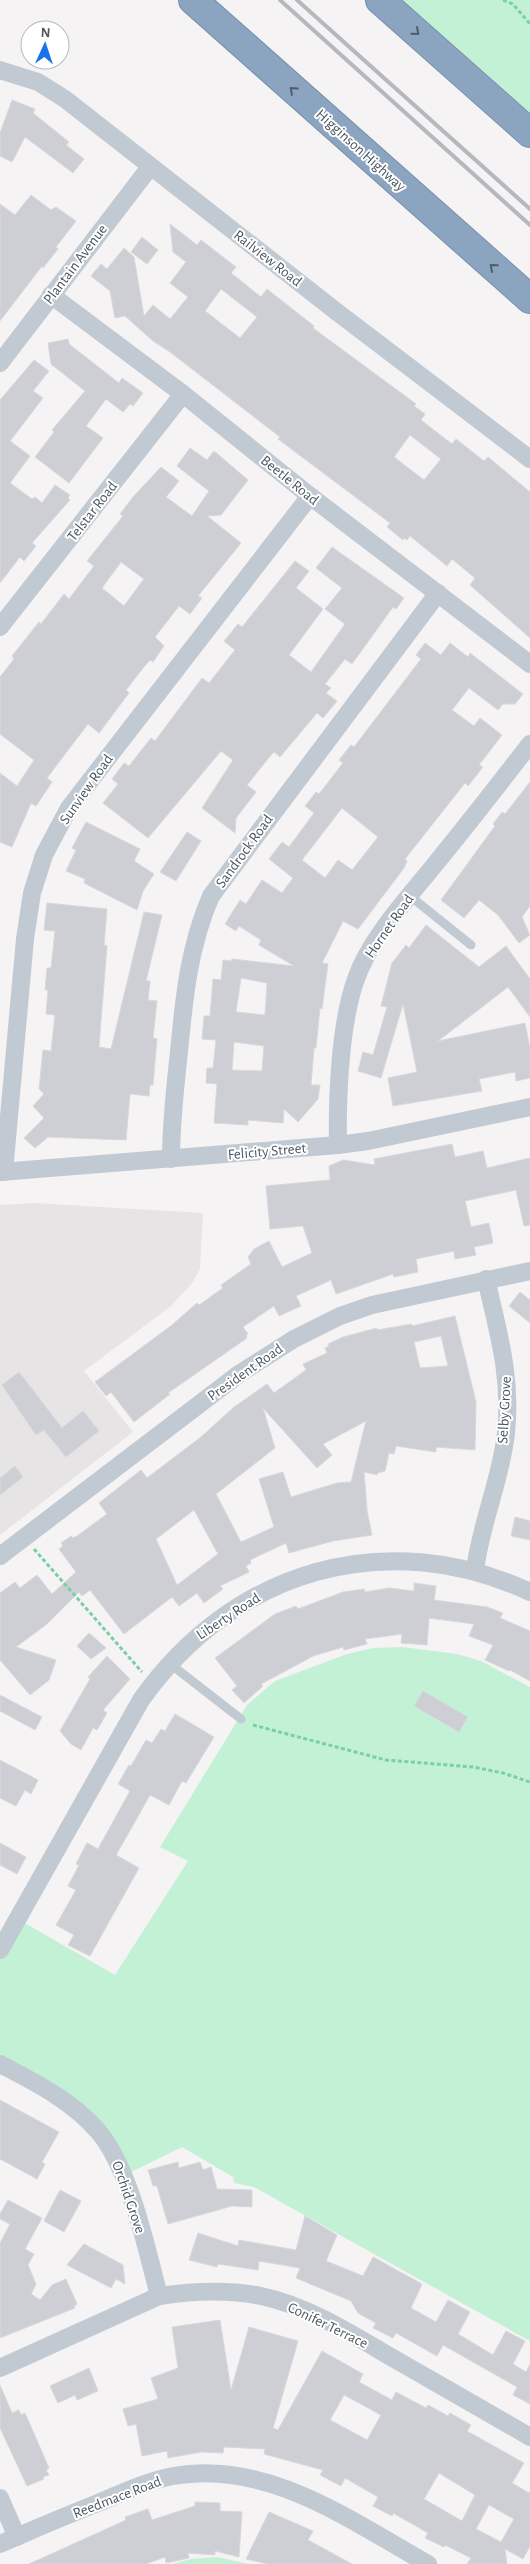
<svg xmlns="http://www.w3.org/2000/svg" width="530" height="2564" font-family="'Alegreya Sans',sans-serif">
  <rect width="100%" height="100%" fill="#f5f3f3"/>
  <polygon fill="#e6e4e5" points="34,1203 203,1213 200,1269 193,1282 171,1306 84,1371 133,1432 0,1535 0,1205"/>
  <g fill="#c3f1d5">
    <polygon points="402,0 530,0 530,113"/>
    <polygon points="402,1647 457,1654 481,1661 530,1687 530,2341 254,2187 234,2183 233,2177 182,2147 125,2175 98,2129 0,2063 0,1948 16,1918 115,1975 188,1861 160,1847 247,1705 275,1681 347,1654 373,1648"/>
    <polygon points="217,2557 249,2564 173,2564 191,2559"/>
  </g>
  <g fill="#cdcfd5" stroke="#d7d9de" fill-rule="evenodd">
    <polygon points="12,100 35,109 33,113 69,142 66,145 84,159 73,173 25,137 12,162 0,156 0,133"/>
    <polygon points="31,195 51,210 56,207 76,221 56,247 58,249 43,268 42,266 0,321 0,204 15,215"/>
    <path d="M170,224L197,245L201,240L236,267L231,273L261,297L267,289L314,326L313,328L416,404L414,406L425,414L421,420L452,444L456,439L484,461L488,457L530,492V638L470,585L475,578L452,559L447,566L410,536L407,540L404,538L403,540L387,527L390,523L278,439L280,437L170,352L153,341L125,316L115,318L110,291L91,276L101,264L107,269L124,248L134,257L144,316L153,305L170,319L188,297L170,283L186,262L173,252ZM221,289L257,317L240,338L205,311ZM410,435L441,459L424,480L394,457Z"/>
    <polygon points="142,237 158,250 147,264 131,252"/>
    <polygon points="68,339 69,344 119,383 122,378 143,393 133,406 130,404 123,412 106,399 86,426 103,438 69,483 35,457 54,432 52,430 85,391 51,364 48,343"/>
    <polygon points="34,360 49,371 33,391 43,398 10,441 30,456 10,483 32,499 35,497 42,503 55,485 70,495 68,498 70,500 32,543 36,546 24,561 20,557 0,583 0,400"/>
    <path d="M190,448L207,460L214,451L248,480L221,515L207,516L241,543L198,596L202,598L190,614L179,606L155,637L164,646L153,662L150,660L143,668L126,690L129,693L99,733L88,724L47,778L52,782L36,806L31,803L12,847L0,842V773L17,786L34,760L0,734V677L14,659L12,656L39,622L41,624L64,594L69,599L94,566L87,561L123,516L120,514L133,497L161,467L179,481L166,497L192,516L209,491L177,466ZM121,562L144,579L124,606L102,588Z"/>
    <polygon points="332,547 404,598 396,609 393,607 352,664 345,659 325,684 331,688 326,693 337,701 323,718 317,713 280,757 274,752 271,755 247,785 256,792 236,818 235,833 202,808 233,760 221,751 148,838 103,803 118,784 112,779 124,763 129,766 151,738 155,741 202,678 209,683 235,650 224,641 238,624 242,627 295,561 309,571 296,588 323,609 289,655 311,672 345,624 325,609 342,588 316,568"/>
    <path d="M425,643L441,655L450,643L468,657L470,653L523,694L515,704H503L498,710L469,688L452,710L474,726L480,718L502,735L479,765L483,767L468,786L465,783L405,859L407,861L404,868L358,929L343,921L322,963L328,964L322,1009L320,1008L316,1048H314L311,1085H320L318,1099L298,1122L284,1109L283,1123L248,1120V1125L214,1123L217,1084L206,1083L207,1068H213L216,1040L202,1039L204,1016H210L213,979L221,980L223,960L232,961V959L294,966L259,945L261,940L239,926L236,931L225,924L240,900L246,904L262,880L282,893L293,878L269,859L282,842L289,847L314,813L305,806L316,792L319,794L343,763L339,760L351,745L354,747L421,659L416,655ZM342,808L378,837L352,870L338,860L325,878L302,860ZM241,978L267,983L265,1015L236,1012ZM234,1042L264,1046L262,1071L232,1070Z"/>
    <polygon points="530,782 530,906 522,917 530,935 519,943 498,915 479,900 464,918 441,900 495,826 493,824 502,812 505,814"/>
    <polygon points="86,822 140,849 134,861 154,874 143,891 137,910 84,883 85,879 66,871 76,850 72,848"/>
    <polygon points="187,832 201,841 176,881 160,872"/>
    <polygon points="47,903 107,909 104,945 107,946 99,1047 111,1049 144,912 162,915 146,981 150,981 148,1000 157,1001 153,1038 157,1039 153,1085 150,1085 149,1096 130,1094 126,1140 48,1137 35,1148 24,1138 44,1118 33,1106 44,1094 39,1089 43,1050 51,1051 55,1015 46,1014 48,990 45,990 47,968 51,968 55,931 44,930"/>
    <polygon points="426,925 479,967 506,946 530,979 530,1017 508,987 438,1041 525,1023 530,1048 530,1078 516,1081 515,1072 479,1079 482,1091 393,1106 388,1078 417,1072 403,1004 381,1078 358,1071 363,1052 373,1055 387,1007 381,1006 392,963 406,945 409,948"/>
    <polygon points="452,1144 455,1157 483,1151 487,1168 530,1158 530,1225 524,1226 516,1190 465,1201 471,1227 489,1223 493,1243 474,1247 476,1255 455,1259 454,1251 416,1259 418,1272 394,1277 393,1274 336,1294 331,1280 296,1296 301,1306 279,1316 274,1306 243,1327 248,1334 246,1336 247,1338 168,1393 170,1394 134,1422 111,1392 106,1396 95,1382 172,1325 197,1303 199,1305 223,1288 221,1285 251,1264 248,1257 254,1249 269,1241 282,1267 312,1253 303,1226 270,1229 266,1186 330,1180 329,1166 343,1160 375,1165 374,1159"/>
    <polygon points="520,1292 530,1300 530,1323 509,1306"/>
    <path d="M455,1316L476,1402L475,1450L436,1447V1452L396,1446L394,1454L389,1453L385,1471L378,1473L377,1475L364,1472L367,1510L372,1535L333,1541L289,1553L286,1543L250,1560L251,1563L246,1566L249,1572L220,1586L223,1589L204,1603L197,1593L179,1606L172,1597L124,1634L90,1590L82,1596L79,1592L47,1624L16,1647L56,1660L49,1680L30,1695L0,1660V1593L15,1582L20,1588L37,1575L52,1594L76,1572L59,1549L63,1546L61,1543L71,1536L73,1538L77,1536L107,1514L99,1503L141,1470L147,1478L201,1437L234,1407L267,1384L274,1393L306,1370L303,1364L327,1353L325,1348L329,1346L328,1344L343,1337L377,1328V1330L412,1324V1326ZM441,1336L448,1366L420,1368L414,1342ZM263,1408L317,1468L332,1455L323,1444L366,1421L351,1482L337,1483L291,1497L283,1472L259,1479L274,1527L241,1542L216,1494L275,1448ZM194,1510L218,1554L177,1585L156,1539Z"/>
    <polygon points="19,1372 62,1428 83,1411 99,1431 66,1457 44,1430 36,1435 2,1385"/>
    <polygon points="15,1466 23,1477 0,1495 0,1478"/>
    <polygon points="515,1517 530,1521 530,1540 511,1536"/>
    <polygon points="414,1583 436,1586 434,1600 487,1607 503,1613 500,1618 530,1631 530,1681 510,1670 509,1671 485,1660 493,1645 469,1636 474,1624 429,1618 427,1645 401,1643 402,1634 365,1639 367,1644 344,1650 343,1647 313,1656 293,1667 261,1684 263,1686 244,1703 232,1690 237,1686 215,1658 275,1614 296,1606 298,1609 343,1592 364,1589 365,1592 389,1588 414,1591"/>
    <polygon points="89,1633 106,1648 91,1659 77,1646"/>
    <polygon points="107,1656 130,1679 103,1710 107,1713 97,1730 93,1728 81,1750 71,1744 60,1731 90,1679 88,1677"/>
    <polygon points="423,1691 468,1717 459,1732 414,1706"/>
    <polygon points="0,1695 42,1717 35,1730 0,1711"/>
    <polygon points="175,1714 214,1737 186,1783 182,1781 169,1805 150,1795 132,1827 116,1855 139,1868 90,1956 68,1945 74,1935 56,1925 76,1890 68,1886 79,1865 76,1864 87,1843 98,1849 130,1791 118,1784 129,1765 131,1766 146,1740 152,1743 161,1729 165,1731"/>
    <polygon points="0,1760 38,1780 31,1794 25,1790 16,1806 0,1798"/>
    <polygon points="0,1843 26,1857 17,1874 0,1865"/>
    <polygon points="0,2100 59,2132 42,2162 45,2164 37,2179 0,2159"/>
    <polygon points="178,2162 179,2168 200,2162 203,2170 211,2167 217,2189 252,2190 252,2207 232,2206 168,2224 157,2186 153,2186 148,2170"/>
    <polygon points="60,2190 81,2201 64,2232 44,2221"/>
    <polygon points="8,2200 42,2218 25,2249 34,2254 28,2265 36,2284 31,2294 40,2300 52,2285 66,2279 77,2304 74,2306 75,2308 0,2338 0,2243 10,2224 0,2219 0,2214"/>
    <polygon points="305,2216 337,2235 326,2261 363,2276 373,2257 422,2284 411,2308 436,2322 448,2300 470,2312 458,2334 493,2355 506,2331 525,2341 513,2364 526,2372 530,2364 530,2404 513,2395 517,2387 443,2345 437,2356 396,2333 393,2338 373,2328 376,2323 358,2313 351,2301 296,2278 300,2268 259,2261 258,2270 218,2264 217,2267 189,2260 198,2233 238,2246 239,2240 296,2250"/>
    <polygon points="84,2244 123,2265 125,2284 116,2279 111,2288 67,2265"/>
    <path d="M220,2320L231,2390L249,2327L298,2341L273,2428L278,2430L322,2351L363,2374L359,2382L392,2400L396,2392L426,2408L428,2405L448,2416L450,2413L471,2425L467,2431L524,2463L512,2483L529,2493L530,2491V2546L523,2559L505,2549L507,2564H467L471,2558L445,2545L444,2547L425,2538L428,2533L393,2513L392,2516L373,2506L378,2497L345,2478L341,2486L320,2475L323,2470L264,2454L265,2449L224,2447L223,2453L201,2452L168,2458L167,2451L142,2456L136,2424L128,2426L123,2409L158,2399L151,2378L178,2368L172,2327ZM344,2395L381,2415L367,2440L330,2420ZM439,2473L475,2495L462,2521L424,2499ZM489,2505L514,2519L501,2542L476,2529Z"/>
    <polygon points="89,2368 98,2391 77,2400 75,2395 58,2403 50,2386"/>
    <polygon points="0,2385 12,2413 19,2410 21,2415 25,2413 49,2468 46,2470 49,2475 43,2477 44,2479 27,2486 0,2428"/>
    <polygon points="195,2502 220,2503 220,2511 242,2512 239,2557 215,2551 215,2555 188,2553 189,2558 166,2563 165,2557 146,2564 29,2564 126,2520 125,2517 148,2509 152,2520 195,2506"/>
    <polygon points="269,2512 313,2531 308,2540 352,2564 268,2564 246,2559"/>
  </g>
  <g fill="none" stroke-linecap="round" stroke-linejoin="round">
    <g stroke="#7690ad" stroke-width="30">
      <g id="highway">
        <polyline points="193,0 530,299"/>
        <polyline points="380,0 530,133"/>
      </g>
    </g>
    <g stroke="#7ad0a6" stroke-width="3" stroke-dasharray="4 2.5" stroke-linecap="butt">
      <polyline points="503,0 513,4 530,24"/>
      <polyline points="34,1549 142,1672"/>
      <polyline points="253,1725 386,1760 473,1767 503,1773 530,1782"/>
    </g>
    <g stroke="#c1cad2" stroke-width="9">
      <polyline points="410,896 471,945"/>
      <polyline points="169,1663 241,1719"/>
    </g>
    <g stroke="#c1cad2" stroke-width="18">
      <polyline points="0,70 38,82 65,99 337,312 530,459"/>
      <polyline points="51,295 183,394 310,496 530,664"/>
      <polyline points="0,363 150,167"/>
      <polyline points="0,627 183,394"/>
      <path d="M338,1145C337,1097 340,1023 356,979C370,938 409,897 436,863C468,824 499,784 530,744"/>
      <path d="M171,1159C171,1123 175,1088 179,1052C184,998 189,946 211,896L438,593"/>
      <polyline points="0,1172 338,1145 368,1141 530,1107"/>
      <polyline points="4,1172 25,939 32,893 44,855 69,808 310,496"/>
      <polyline points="0,1556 239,1374 294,1339 340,1316 372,1305 530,1271"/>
      <path d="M475,1571C480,1525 501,1480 506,1433C512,1377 498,1332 486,1279"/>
      <path d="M0,1950L141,1700C233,1570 385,1525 530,1592"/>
      <path d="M0,2064C34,2082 71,2100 97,2130C129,2165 147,2250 159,2296"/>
      <path d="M0,2368L159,2296C193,2291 227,2289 261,2296C308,2306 350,2333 391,2357C438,2384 484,2410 530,2437"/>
      <polyline points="0,2498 17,2537"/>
      <path d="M0,2544C32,2530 65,2516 98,2503C122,2493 147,2481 173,2476C267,2459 351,2521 428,2564"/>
    </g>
    <use href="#highway" stroke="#8ba5c1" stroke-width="28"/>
    <g stroke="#b5b8bd" stroke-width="4">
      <polyline points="280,0 530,225"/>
      <polyline points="297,0 530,209"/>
    </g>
  </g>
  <defs><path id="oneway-chevron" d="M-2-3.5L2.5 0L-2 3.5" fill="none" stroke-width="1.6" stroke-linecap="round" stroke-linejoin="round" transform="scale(1.25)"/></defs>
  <g stroke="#505e6b">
    <use href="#oneway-chevron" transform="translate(416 32) rotate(41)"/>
    <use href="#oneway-chevron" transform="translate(293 90) rotate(-138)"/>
    <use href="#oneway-chevron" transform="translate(493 267) rotate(-139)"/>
  </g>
  <g text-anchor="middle" stroke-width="4" stroke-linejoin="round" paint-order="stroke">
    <g font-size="15" fill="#4a5661" stroke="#fff">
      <text transform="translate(361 150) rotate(42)" y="5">Higginson Highway</text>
      <text transform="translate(268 258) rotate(38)" y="5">Railview Road</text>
      <text transform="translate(75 264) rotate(-53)" y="5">Plantain Avenue</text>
      <text transform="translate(290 480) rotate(39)" y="5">Beetle Road</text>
      <text transform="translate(92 511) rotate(-52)" y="5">Telstar Road</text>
      <text transform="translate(86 789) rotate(-55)" y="5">Sunview Road</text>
      <text transform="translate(244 851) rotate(-54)" y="5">Sandrock Road</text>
      <text transform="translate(389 926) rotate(-55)" y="5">Hornet Road</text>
      <text transform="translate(267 1151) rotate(-5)" y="5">Felicity Street</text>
      <text transform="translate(245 1372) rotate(-35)" y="5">President Road</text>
      <text transform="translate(504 1410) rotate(-87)" y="5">Selby Grove</text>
      <text transform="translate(228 1616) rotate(-33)" y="5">Liberty Road</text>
      <text transform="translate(129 2197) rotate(71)" y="5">Orchid Grove</text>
      <text transform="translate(328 2325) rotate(26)" y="5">Conifer Terrace</text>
      <text transform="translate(117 2497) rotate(-21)" y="5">Reedmace Road</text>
    </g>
  </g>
  <g transform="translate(45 45) rotate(3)"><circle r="24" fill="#ffffff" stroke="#b7bbc0"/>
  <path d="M0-4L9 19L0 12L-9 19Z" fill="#1a73e8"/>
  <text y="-8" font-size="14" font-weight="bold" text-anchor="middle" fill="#4a5661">N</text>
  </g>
</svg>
